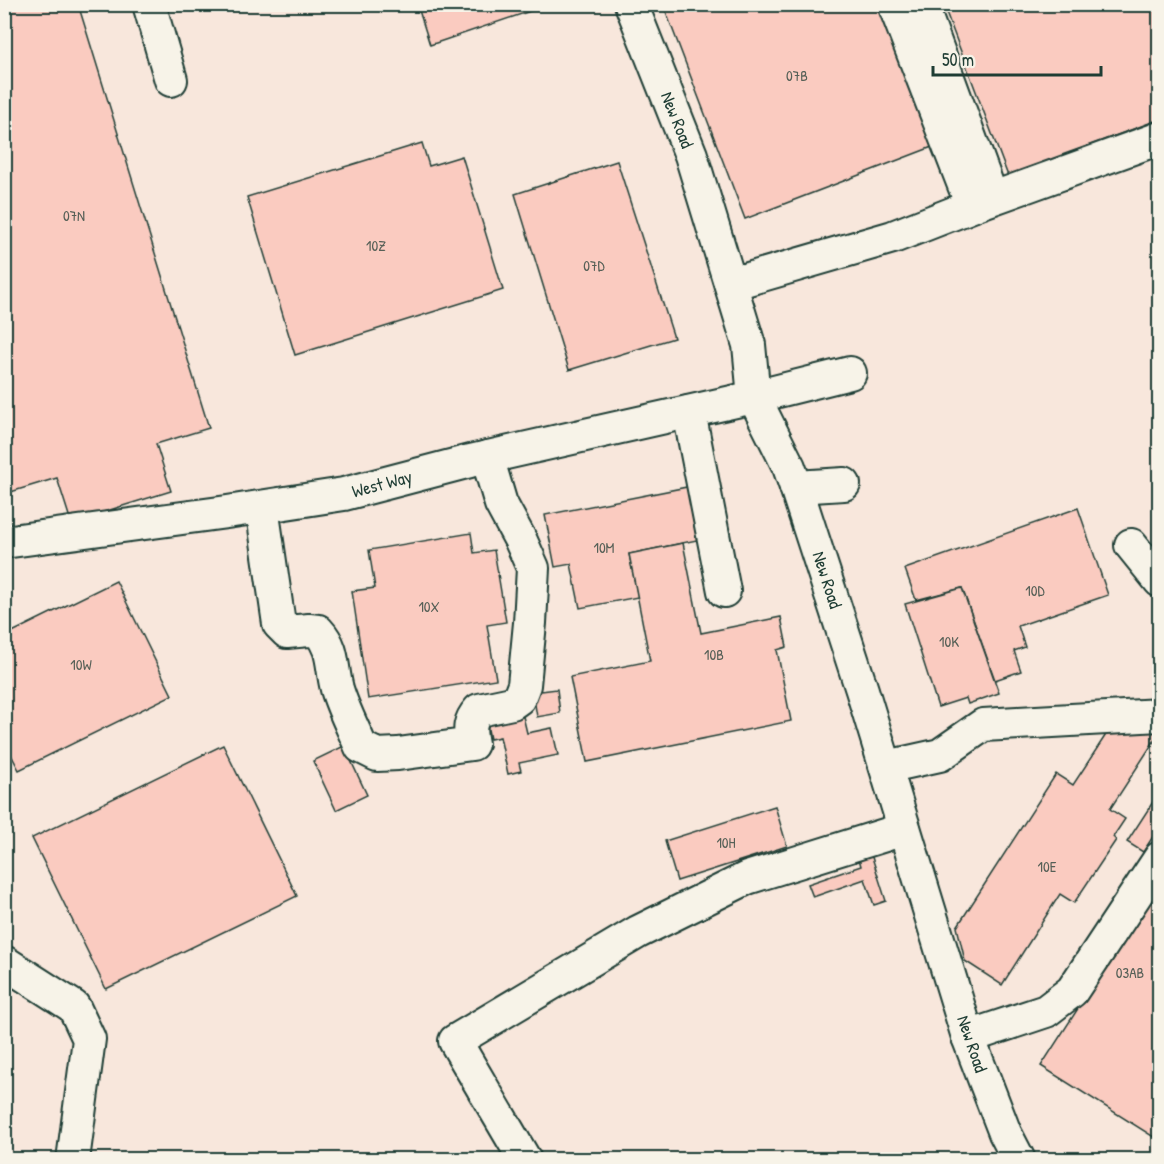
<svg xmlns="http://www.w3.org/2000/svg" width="1164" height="1164" font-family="'Patrick Hand',sans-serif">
  <rect width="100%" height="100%" fill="#f7f3e8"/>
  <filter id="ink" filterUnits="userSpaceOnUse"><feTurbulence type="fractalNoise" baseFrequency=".0167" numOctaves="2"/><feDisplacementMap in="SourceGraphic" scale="12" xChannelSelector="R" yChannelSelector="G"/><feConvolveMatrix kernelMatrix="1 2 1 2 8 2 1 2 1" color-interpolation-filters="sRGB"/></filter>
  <g filter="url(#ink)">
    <polygon fill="#f8e7dc" points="5,5 1159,5 1159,1159 5,1160"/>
    <g fill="#facbc0" stroke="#1f3d34" stroke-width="1.5">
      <polygon points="4,4 78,4 209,428 156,444 171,491 71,522 57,478 4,494"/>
      <polygon points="417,4 551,4 430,45"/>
      <polygon points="663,4 877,4 932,147 745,219"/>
      <polygon points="943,4 1160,4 1160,119 1008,176"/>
      <polygon points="422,143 429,166 462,156 503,290 295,355 247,197"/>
      <polygon points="617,161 674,338 569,370 515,194"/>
      <polygon points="687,487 697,540 629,554 638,597 580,608 571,564 555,567 545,515"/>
      <polygon points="1078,508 1108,595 1018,626 1025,647 1014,651 1021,671 995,680 962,588 916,600 905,569"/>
      <polygon points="471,533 474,553 494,550 506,622 487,625 496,679 368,699 352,591 375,588 369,550"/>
      <polygon points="683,543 701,633 781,617 787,647 777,650 791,721 587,762 570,677 650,661 629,554"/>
      <polygon points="116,581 172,695 19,770 4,741 4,636"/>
      <polygon points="962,588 999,693 968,704 966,698 938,707 905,604"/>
      <polygon points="557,689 560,713 537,717 533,692"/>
      <polygon points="522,712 527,733 552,728 558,755 519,763 521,771 508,774 500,737 490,739 486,720"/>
      <polygon points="1160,722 1160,732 1110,809 1125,819 1113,837 1116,840 1074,903 1060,894 1002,985 965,961 957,927 1056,774 1073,785 1111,727"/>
      <polygon points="223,745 297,896 106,989 32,838"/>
      <polygon points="344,746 367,795 336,810 313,761"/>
      <polygon points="1160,791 1160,826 1143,852 1127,842"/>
      <polygon points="775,806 787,846 677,881 665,841"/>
      <polygon points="870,851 886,901 874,905 865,879 813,897 808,884 861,866 858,855"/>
      <polygon points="1160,881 1160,1141 1041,1066"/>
    </g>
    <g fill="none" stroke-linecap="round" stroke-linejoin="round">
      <g stroke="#1f3d34" stroke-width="36">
        <g id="minor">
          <polyline points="149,4 171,80"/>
          <polyline points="631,4 691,155 749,345 754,397 789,467 796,487 862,690 968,1037 1005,1133 1019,1160"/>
          <polyline points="921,4 992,198"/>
          <polyline points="974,205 1160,138"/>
          <polyline points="731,284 893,237 972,206 894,4"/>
          <polyline points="689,412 724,591"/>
          <polyline points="796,487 844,484"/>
          <path d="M262,507L279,624L287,632L309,630L318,631C335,649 331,667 337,689C343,709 353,728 361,747L377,755L398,754L472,744C469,729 469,721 479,710L512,703L519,698L524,685L530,623L533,568L521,541L501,504L487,457"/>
          <polyline points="4,542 227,512 344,494 470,461 754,397 850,373"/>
          <polyline points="1131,545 1160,581"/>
          <polyline points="886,767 940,755 983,725 1160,715"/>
          <polyline points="4,962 74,1007 89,1039 73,1160"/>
          <polyline points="968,1037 1046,1011 1072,991 1160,858"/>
          <polyline points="525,1160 455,1041 638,932 747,878 904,829"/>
        </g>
      </g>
      <use href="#minor" stroke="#f7f3e8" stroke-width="32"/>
    </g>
  </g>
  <g text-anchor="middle" stroke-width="4.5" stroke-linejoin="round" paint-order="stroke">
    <g font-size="15" fill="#566057">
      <text x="797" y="81">07B</text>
      <text x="74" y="221">07N</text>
      <text x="376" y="251">10Z</text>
      <text x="594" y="271">07D</text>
      <text x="604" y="553">10M</text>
      <text x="1035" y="596">10D</text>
      <text x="429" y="612">10X</text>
      <text x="949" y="647">10K</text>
      <text x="714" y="660">10B</text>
      <text x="81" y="670">10W</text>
      <text x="726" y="848">10H</text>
      <text x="1047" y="872">10E</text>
      <text x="1130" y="978">03AB</text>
    </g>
    <g font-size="18" fill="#1f3d34" stroke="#f7f3e8">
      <text transform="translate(677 120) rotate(68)" y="6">New Road</text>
      <text transform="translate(382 484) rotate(-15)" y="6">West Way</text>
      <text transform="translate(827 580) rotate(72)" y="6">New Road</text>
      <text transform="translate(972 1044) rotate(71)" y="6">New Road</text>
    </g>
  </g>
  <rect width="1164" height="1164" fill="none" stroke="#f7f3e8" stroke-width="24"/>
  <rect x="12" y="12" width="1140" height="1140" fill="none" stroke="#1f3d34" stroke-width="2" filter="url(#ink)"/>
  <path d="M933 66v9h168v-9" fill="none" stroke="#1f3d34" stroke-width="3"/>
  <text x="942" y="66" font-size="18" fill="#1f3d34" stroke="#f7f3e8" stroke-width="4.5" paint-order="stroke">50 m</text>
</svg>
